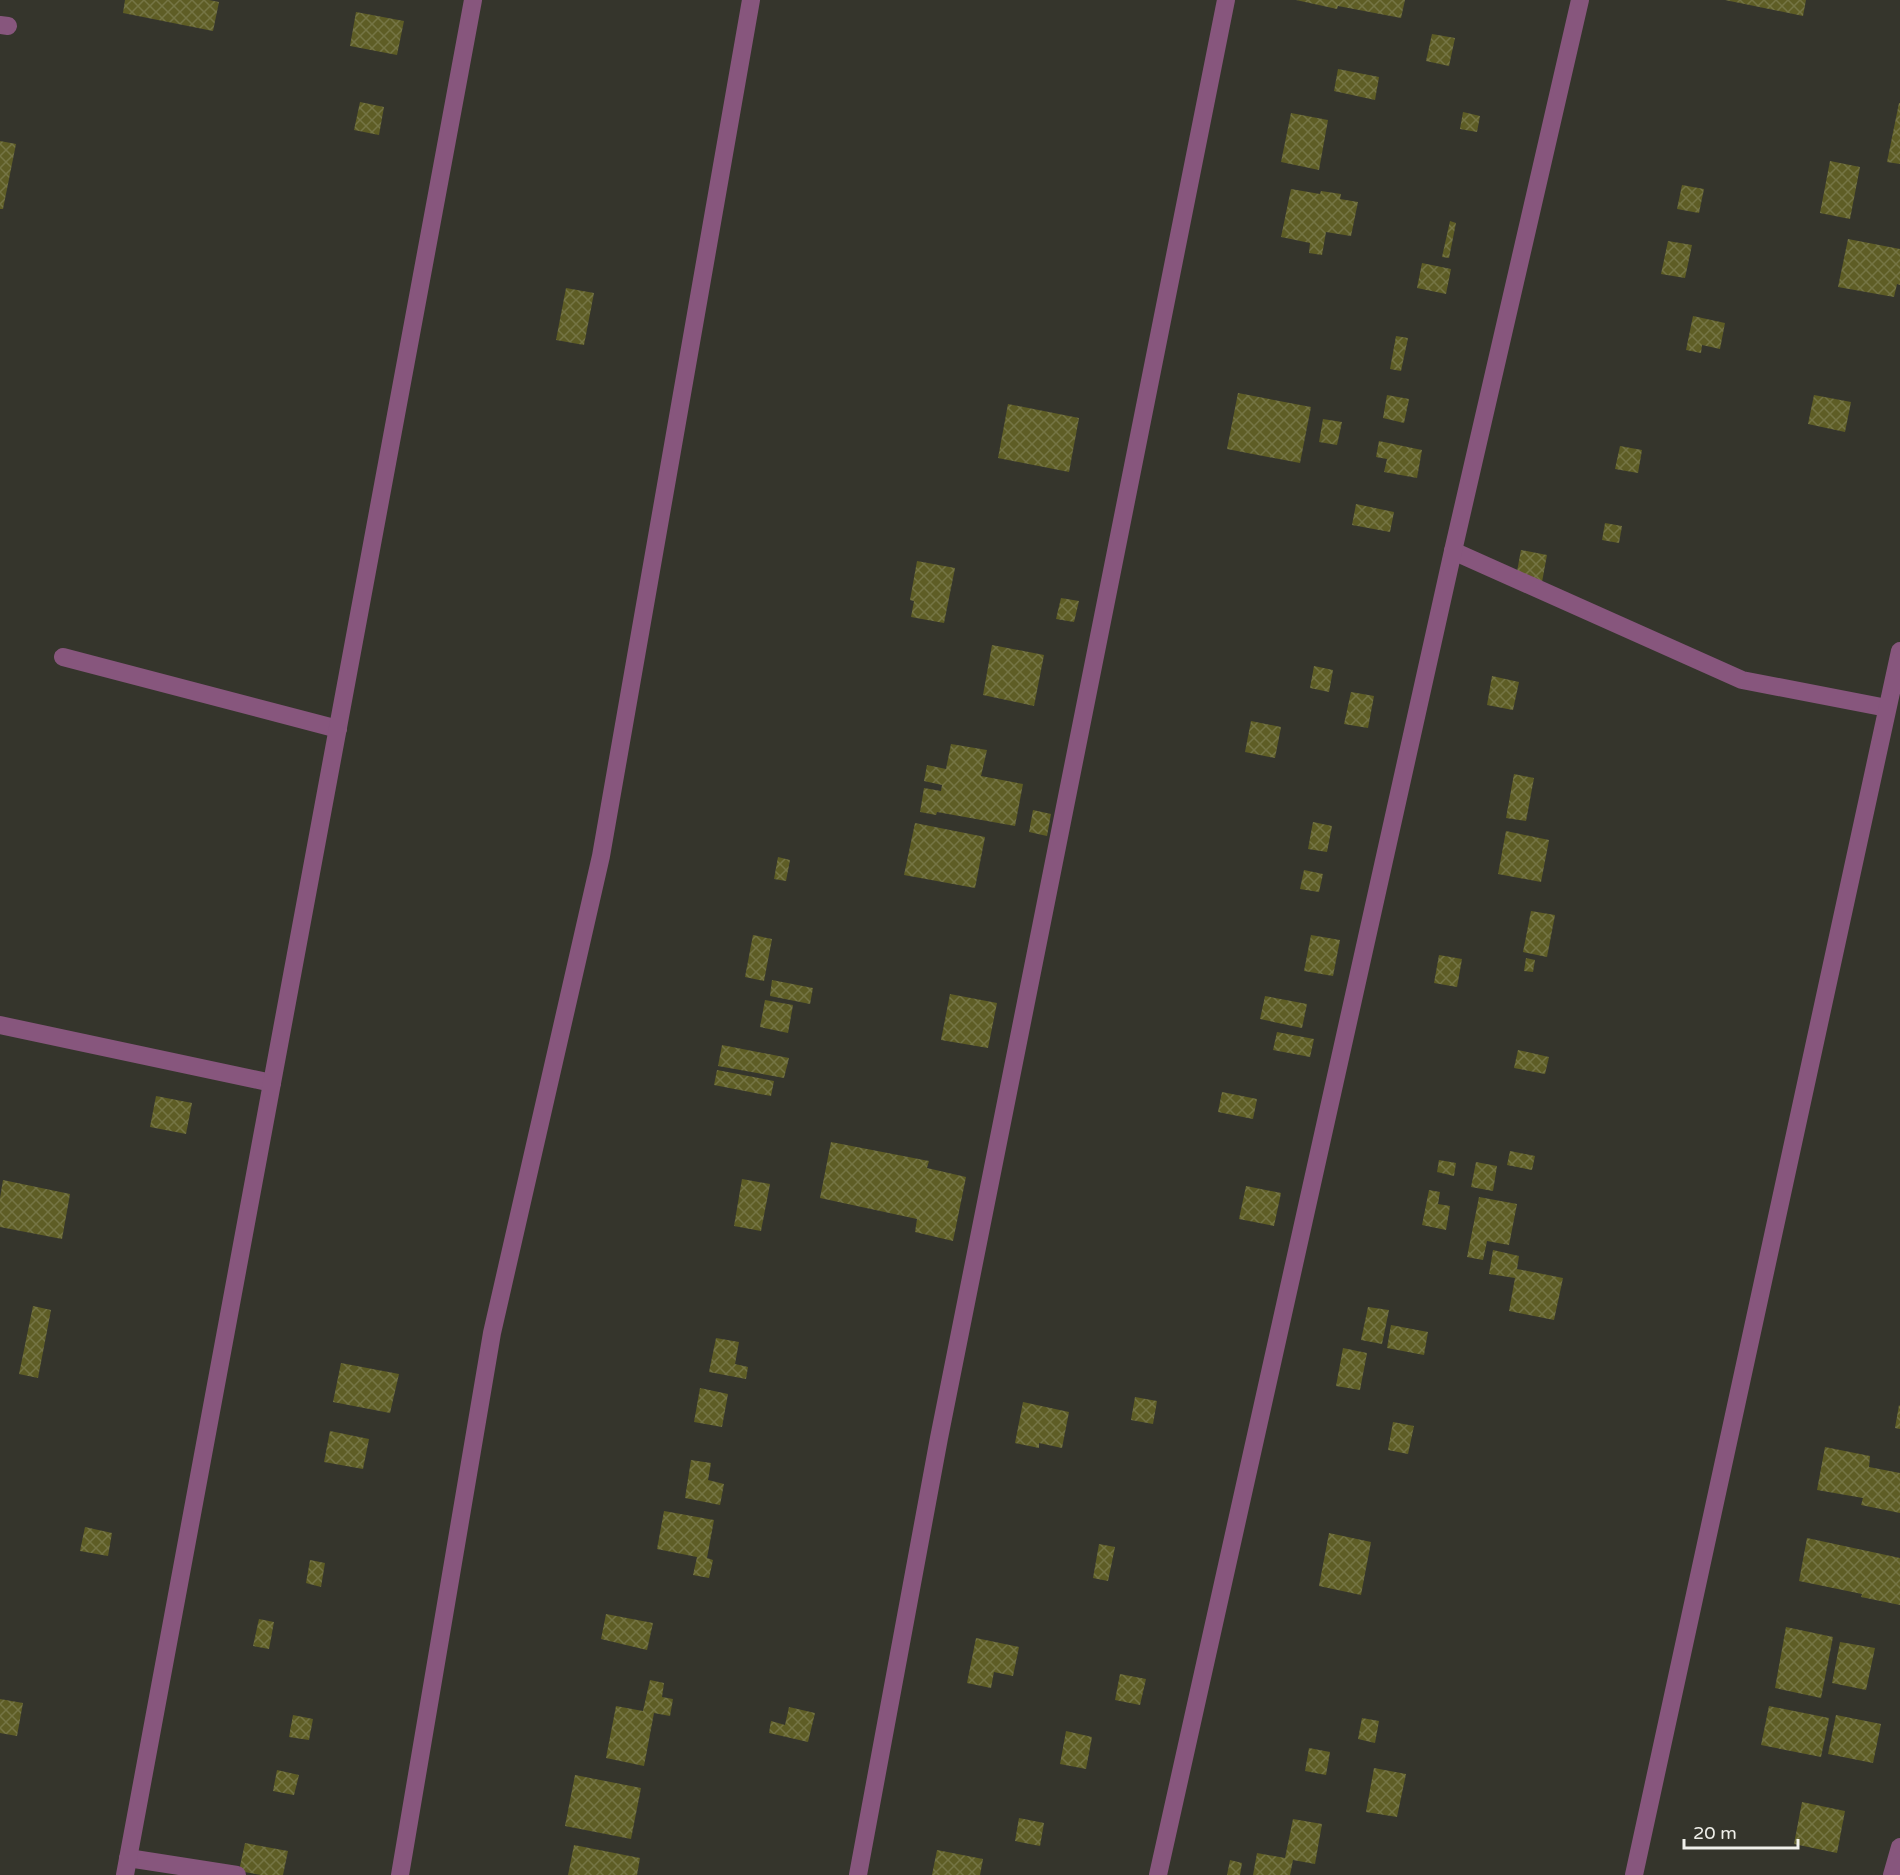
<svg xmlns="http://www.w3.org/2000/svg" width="1900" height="1875" font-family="'Varela Round',sans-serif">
  <defs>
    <pattern id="building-cross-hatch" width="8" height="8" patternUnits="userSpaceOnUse" patternTransform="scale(1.5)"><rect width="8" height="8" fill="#5e5d25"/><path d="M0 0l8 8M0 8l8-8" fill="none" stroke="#757545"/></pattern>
  </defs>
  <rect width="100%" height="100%" fill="#35352c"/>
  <g fill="url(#building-cross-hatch)">
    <polygon points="125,0 209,0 219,2 213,31 123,13"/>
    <polygon points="1296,0 1405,0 1401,18 1338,6 1337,9"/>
    <polygon points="1725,0 1806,0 1803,16"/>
    <polygon points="356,12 404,21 397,55 350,46"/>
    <polygon points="1432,34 1455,38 1449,66 1426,61"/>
    <polygon points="1338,69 1379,77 1375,100 1334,91"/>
    <polygon points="360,102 384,107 379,135 354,130"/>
    <polygon points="1899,103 1900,103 1900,164 1887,162"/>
    <polygon points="1463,112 1480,116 1477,132 1460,129"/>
    <polygon points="1291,113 1328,120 1319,170 1281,162"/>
    <polygon points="0,141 16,144 3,209 0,209"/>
    <polygon points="1830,161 1860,167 1850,219 1820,213"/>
    <polygon points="1682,185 1704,189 1699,213 1677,209"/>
    <polygon points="1291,189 1320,194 1321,191 1341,194 1340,199 1358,202 1351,236 1326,232 1322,255 1309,253 1310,243 1281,237"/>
    <polygon points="1450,221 1456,223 1449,258 1442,257"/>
    <polygon points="1848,239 1900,249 1900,285 1897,284 1894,297 1838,287"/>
    <polygon points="1668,241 1692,245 1685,278 1661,274"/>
    <polygon points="1422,263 1451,269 1446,294 1417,288"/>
    <polygon points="566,288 594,293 584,345 556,340"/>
    <polygon points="1693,316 1725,323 1720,349 1702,345 1701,353 1686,350"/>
    <polygon points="1396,336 1408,338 1401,371 1390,369"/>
    <polygon points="1238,393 1311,407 1300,463 1227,449"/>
    <polygon points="1387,395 1409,399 1404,423 1383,418"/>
    <polygon points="1814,395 1851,402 1845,432 1808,424"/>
    <polygon points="1008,404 1079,418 1069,472 998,458"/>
    <polygon points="1323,419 1342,422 1337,445 1319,442"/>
    <polygon points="1379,441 1422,450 1417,478 1384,472 1387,459 1376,457"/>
    <polygon points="1620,446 1642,450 1638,473 1615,469"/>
    <polygon points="1356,504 1394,512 1390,532 1352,525"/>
    <polygon points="1605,523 1622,526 1619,543 1602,540"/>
    <polygon points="1521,550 1547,555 1542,582 1516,577"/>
    <polygon points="917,561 955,568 944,623 911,617 914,601 910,600"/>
    <polygon points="1061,598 1079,601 1074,622 1056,619"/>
    <polygon points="992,645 1044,655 1034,706 983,695"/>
    <polygon points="1314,666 1333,670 1329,692 1310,688"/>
    <polygon points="1492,676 1519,682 1513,710 1487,705"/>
    <polygon points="1351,692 1374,696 1368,728 1344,724"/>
    <polygon points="1251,721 1281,727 1275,758 1245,752"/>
    <polygon points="951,744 987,750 981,776 1023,784 1015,826 937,812 936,815 920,812 924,788 941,791 942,785 924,781 927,765 946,769"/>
    <polygon points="1514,774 1534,778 1526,821 1506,818"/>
    <polygon points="1033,810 1051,814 1047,836 1029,832"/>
    <polygon points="1313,822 1332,826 1327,852 1308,849"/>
    <polygon points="915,823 985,837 975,888 904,875"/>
    <polygon points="1506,831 1549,840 1541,882 1498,874"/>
    <polygon points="778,857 790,860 786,881 774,879"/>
    <polygon points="1304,870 1323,874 1319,892 1300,889"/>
    <polygon points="1531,911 1555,915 1547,957 1523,952"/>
    <polygon points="753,935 772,939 764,981 745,977"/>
    <polygon points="1311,935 1340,940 1333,976 1304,971"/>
    <polygon points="1439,955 1462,959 1457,987 1434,983"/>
    <polygon points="1526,958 1535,960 1533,972 1524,971"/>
    <polygon points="772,980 813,988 810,1004 770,996"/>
    <polygon points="950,994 997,1003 988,1048 941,1040"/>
    <polygon points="1265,996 1307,1004 1302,1028 1260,1019"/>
    <polygon points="765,1000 793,1005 788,1033 760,1027"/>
    <polygon points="1277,1032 1314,1039 1310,1057 1273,1050"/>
    <polygon points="722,1045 789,1058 784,1078 718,1066"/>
    <polygon points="1518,1050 1549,1057 1545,1074 1514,1068"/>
    <polygon points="717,1070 774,1081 771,1096 714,1085"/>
    <polygon points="1222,1092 1257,1099 1253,1119 1218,1112"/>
    <polygon points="156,1096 192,1103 186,1134 150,1127"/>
    <polygon points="831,1142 929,1161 927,1168 966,1177 953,1241 915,1232 917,1219 820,1198"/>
    <polygon points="1510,1151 1535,1156 1532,1170 1507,1165"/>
    <polygon points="1439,1160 1456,1163 1454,1176 1437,1172"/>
    <polygon points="1476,1162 1497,1166 1493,1191 1471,1187"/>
    <polygon points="742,1179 770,1184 761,1231 734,1226"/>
    <polygon points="3,1180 70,1194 62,1239 0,1227 0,1198"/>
    <polygon points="1246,1186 1281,1193 1274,1226 1239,1219"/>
    <polygon points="1429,1190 1440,1192 1438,1204 1450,1206 1446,1230 1422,1225"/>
    <polygon points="1479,1197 1517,1204 1509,1245 1487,1241 1483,1260 1467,1257"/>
    <polygon points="1493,1250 1519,1256 1517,1269 1563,1278 1554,1320 1509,1311 1515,1278 1489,1274"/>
    <polygon points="33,1306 51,1310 38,1378 19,1374"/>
    <polygon points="1368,1307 1389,1310 1382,1344 1361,1340"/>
    <polygon points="1391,1325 1428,1332 1424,1355 1387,1348"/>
    <polygon points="716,1338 739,1342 735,1364 748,1367 746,1379 709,1372"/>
    <polygon points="1343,1348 1367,1353 1360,1390 1336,1386"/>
    <polygon points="341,1363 399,1374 390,1413 333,1402"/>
    <polygon points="700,1388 728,1394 722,1427 694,1422"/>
    <polygon points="1135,1397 1157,1401 1153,1424 1131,1420"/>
    <polygon points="1023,1402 1069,1412 1062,1448 1039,1443 1039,1448 1015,1443"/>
    <polygon points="1899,1405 1900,1406 1900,1429 1895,1428"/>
    <polygon points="1393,1422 1414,1426 1408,1454 1388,1450"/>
    <polygon points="330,1431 369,1439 363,1469 324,1462"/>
    <polygon points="1825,1447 1870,1456 1869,1467 1900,1473 1900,1513 1861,1505 1863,1498 1817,1490"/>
    <polygon points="691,1460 711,1463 708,1480 724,1484 720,1505 685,1498"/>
    <polygon points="664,1511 714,1520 707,1558 713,1560 709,1578 693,1575 697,1557 657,1549"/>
    <polygon points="85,1527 112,1533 108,1556 80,1551"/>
    <polygon points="1329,1533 1371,1542 1361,1595 1319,1586"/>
    <polygon points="1807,1538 1900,1558 1900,1605 1861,1597 1862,1594 1799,1581"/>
    <polygon points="1099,1544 1115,1547 1108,1581 1093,1578"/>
    <polygon points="310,1560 325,1563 321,1587 306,1583"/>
    <polygon points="606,1614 653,1623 647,1650 601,1639"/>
    <polygon points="259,1619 274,1622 269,1649 253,1646"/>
    <polygon points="1786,1627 1833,1637 1821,1698 1775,1688"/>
    <polygon points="976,1638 1019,1647 1013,1676 994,1672 991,1688 967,1683"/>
    <polygon points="1840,1642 1875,1648 1866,1690 1832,1683"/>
    <polygon points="1120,1674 1146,1679 1140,1705 1115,1700"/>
    <polygon points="650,1680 664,1683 662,1697 673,1699 670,1716 654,1713 644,1766 606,1758 616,1706 643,1711"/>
    <polygon points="0,1699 23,1703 17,1736 0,1733"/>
    <polygon points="1769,1706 1829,1718 1821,1757 1761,1745"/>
    <polygon points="789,1707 815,1713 808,1742 769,1733 771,1721 785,1725"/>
    <polygon points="293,1715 313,1719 309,1740 289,1737"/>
    <polygon points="1836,1715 1881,1724 1873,1763 1828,1754"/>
    <polygon points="1362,1718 1379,1721 1375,1743 1358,1739"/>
    <polygon points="1066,1731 1092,1737 1086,1769 1060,1764"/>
    <polygon points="1309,1748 1330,1752 1326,1775 1305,1771"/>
    <polygon points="1374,1768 1406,1774 1397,1817 1366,1812"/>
    <polygon points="277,1770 299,1775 294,1795 273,1791"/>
    <polygon points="575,1775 641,1788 631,1839 565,1826"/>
    <polygon points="1802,1802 1845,1811 1837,1853 1794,1844"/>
    <polygon points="1019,1818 1044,1823 1040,1846 1015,1841"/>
    <polygon points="1293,1819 1322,1824 1315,1864 1293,1860 1290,1875 1253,1875 1257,1853 1285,1858"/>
    <polygon points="245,1843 288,1851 283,1875 261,1875 239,1871"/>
    <polygon points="574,1845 640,1858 637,1875 568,1875"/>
    <polygon points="937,1850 983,1859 980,1875 932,1875"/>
    <polygon points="1230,1860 1242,1863 1240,1875 1227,1875"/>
  </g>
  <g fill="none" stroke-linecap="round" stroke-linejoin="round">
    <polyline stroke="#87567d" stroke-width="18" points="400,1875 492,1333 601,856 751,0"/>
    <g stroke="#87567d" stroke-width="18">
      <polyline points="0,25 8,26"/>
      <polyline points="1453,551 1742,680 1887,708"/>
      <polyline points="63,657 338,729"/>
      <polyline points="0,1025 272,1083"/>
      <polyline points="128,1858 237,1875"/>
      <polyline points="125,1875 473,0"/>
      <polyline points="858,1875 939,1438 1226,0"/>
      <polyline points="1158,1875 1453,551 1580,0"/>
      <polyline points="1634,1875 1900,651"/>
      <polyline points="1892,1875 1900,1847"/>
    </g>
  </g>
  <path d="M1684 1839v9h114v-9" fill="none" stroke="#f0f0ea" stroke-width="3"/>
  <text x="1693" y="1839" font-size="18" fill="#f0f0ea" stroke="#35352c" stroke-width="4.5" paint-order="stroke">20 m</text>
</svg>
